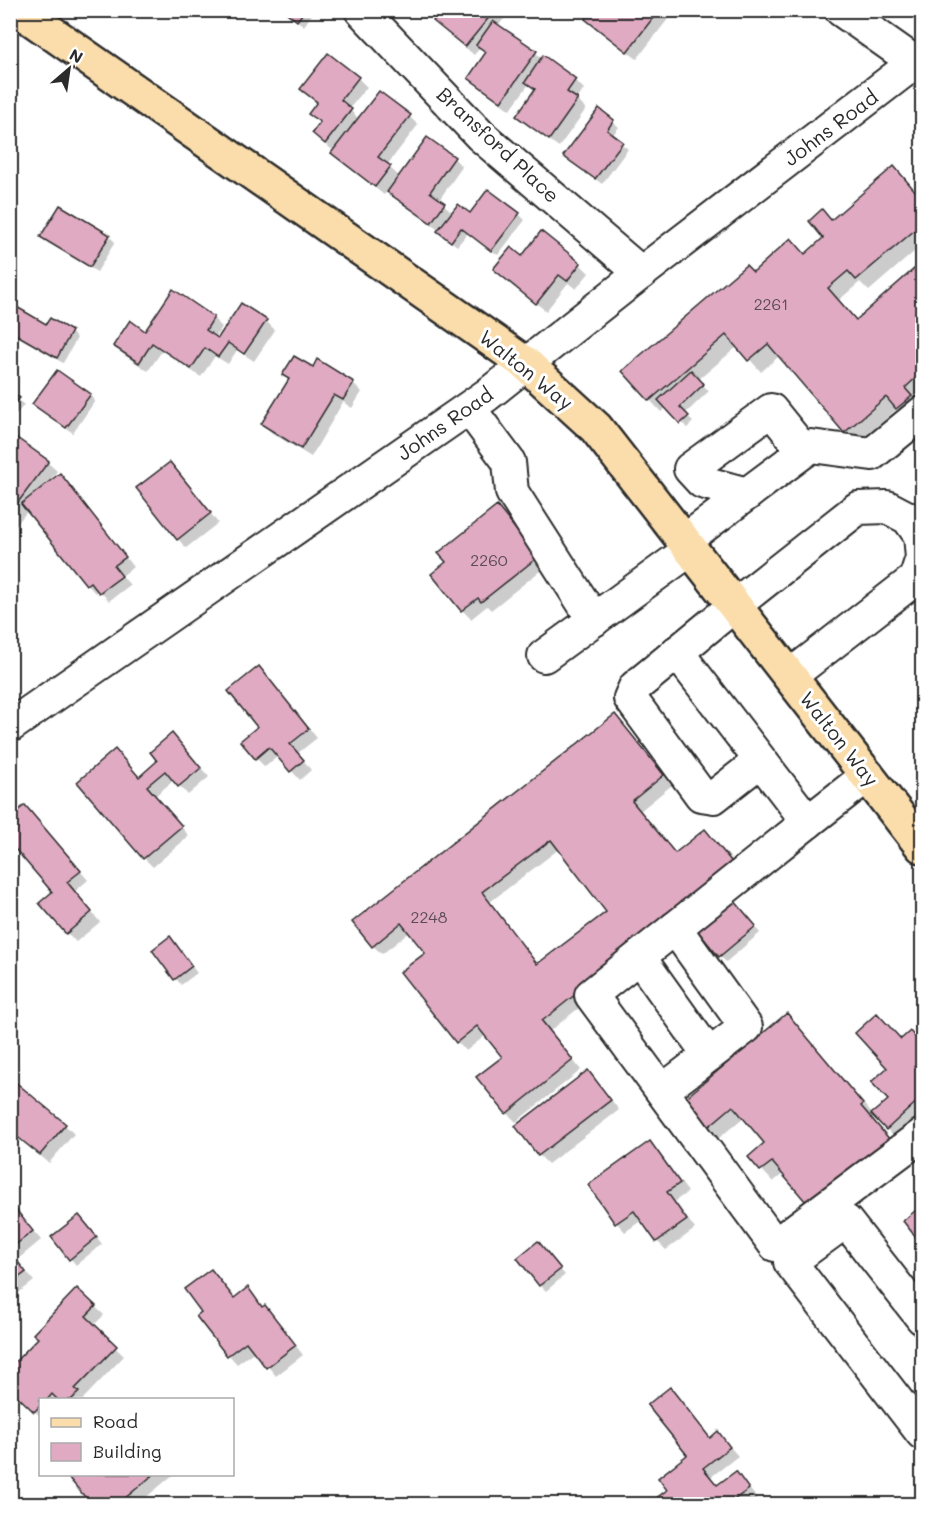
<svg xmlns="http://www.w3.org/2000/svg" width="933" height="1515" font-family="Mali,sans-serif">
  <rect width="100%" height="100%" fill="#fff"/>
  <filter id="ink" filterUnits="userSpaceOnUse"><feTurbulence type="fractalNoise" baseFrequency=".0167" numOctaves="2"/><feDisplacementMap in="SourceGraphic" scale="12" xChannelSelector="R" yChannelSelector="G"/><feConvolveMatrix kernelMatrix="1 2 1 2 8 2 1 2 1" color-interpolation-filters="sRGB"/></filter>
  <g filter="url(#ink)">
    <g fill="#0003" fill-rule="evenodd">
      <polygon points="284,10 315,10 304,26"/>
      <polygon points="444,10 511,10 498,26 536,53 542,59 544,57 575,80 584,89 577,100 586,109 559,147 527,125 518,116 536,91 529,84 510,110 479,87 470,78 487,54 480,48 474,55 435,21"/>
      <polygon points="593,10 675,10 637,59 596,28 587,19"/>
      <polygon points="358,78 367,87 349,109 359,119 410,117 418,125 387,165 400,177 454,158 462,167 439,200 453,213 470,215 519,214 525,220 498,255 468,233 457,246 445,237 440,231 398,201 388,190 384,195 342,162 333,153 334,151 322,142 321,124 310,114 318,104 302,89"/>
      <polygon points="599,111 619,127 612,136 628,149 602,184 571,161"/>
      <polygon points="905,180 922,199 922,245 869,291 860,282 839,300 857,321 922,264 922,394 915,400 909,419 898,408 857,444 779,356 761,372 738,346 698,380 709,391 685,414 693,422 687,428 667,407 661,412 650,400 753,273 806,255 825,238 832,221"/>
      <polygon points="61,207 109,236 115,242 97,272 48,243 42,237"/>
      <polygon points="522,258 580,264 589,273 576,289 568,283 546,311 504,278 495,269"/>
      <polygon points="10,316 47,326 50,320 72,333 77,338 63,363 10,332"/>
      <polygon points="213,318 222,327 215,338 218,340 266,321 275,330 254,361 237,350 228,364 215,356 201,377 162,351 148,371 124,355 115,346 146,333"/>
      <polygon points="313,369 353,383 362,392 352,408 343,402 311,457 272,433 263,424 289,380 284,375"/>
      <polygon points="10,393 24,405 10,422"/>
      <polygon points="90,395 95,401 73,433 40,410 34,404"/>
      <polygon points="11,435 48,463 57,471 48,483 69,484 133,567 122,576 130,585 109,601 99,590 95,593 87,584 28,510 10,533"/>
      <polygon points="170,464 179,473 218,523 186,548 178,539"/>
      <polygon points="506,517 545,567 491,610 487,606 471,619 462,610 433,574"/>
      <polygon points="267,677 317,738 298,753 311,770 300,780 278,756 265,767 256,758"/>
      <path d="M615,716L623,724L672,785L640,811L675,855L743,877L550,1031L581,1070L516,1122L507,1113L478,1077L504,1057L486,1035L466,1051L457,1042L427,953L410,932L382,954L373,946ZM559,849L608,912L538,965L490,902Z"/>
      <polygon points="180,744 209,777 188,795 174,780 155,796 189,836 153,867 144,858 140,778"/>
      <polygon points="33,816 88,880 74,892 100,922 76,942 67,933 54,892"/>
      <polygon points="739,907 760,933 726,962 720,956"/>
      <polygon points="175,944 197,973 181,985 154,950"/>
      <polygon points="787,1015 799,1027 873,1115 890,1100 889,1068 901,1041 910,1033 922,1047 922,1114 895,1138 875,1116 872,1118 902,1154 784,1173 773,1182 750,1157 766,1144 744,1117 713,1143 702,1132"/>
      <polygon points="588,1072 597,1081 619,1110 548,1164 539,1155"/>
      <polygon points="65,1125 74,1134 49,1163 10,1130"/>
      <polygon points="650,1143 659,1152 688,1192 675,1201 695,1229 666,1250 657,1241 642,1220 625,1232 617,1223 590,1185"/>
      <polygon points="10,1204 41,1240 17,1260 34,1281 12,1298 10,1296"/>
      <polygon points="85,1222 102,1244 76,1265 53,1237"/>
      <polygon points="543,1249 565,1275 546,1291 540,1285"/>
      <polygon points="211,1271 220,1280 235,1299 248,1289 264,1308 273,1316 303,1355 276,1376 255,1351 237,1364 229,1355 198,1316 203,1312"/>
      <polygon points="77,1290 104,1315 93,1326 124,1356 83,1399 84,1400 40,1400 40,1416 10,1388 40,1338"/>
      <polygon points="670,1389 679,1398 711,1439 718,1433 738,1456 711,1477 718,1487 736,1473 757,1498 748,1504 650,1504 669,1490 689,1456"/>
      <polygon points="74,1474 174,1474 138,1504 93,1504 71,1477"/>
    </g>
    <g fill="#e0aac2" stroke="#2b2b2b" stroke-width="1.5" fill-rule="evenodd">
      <polygon points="283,10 305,10 297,21"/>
      <polygon points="442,10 495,10 465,47 433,21"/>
      <polygon points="591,10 659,10 627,52 585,19"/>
      <polygon points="493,21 537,51 501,102 468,78 486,52 476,45"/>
      <polygon points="328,53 359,77 341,100 352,109 325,144 312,133 320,122 308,114 317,102 300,89"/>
      <polygon points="543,55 576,79 567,92 578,99 549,140 516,116 535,89 525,82"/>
      <polygon points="379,91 411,115 378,157 391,166 375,187 331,153"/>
      <polygon points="599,108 614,120 607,130 623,142 595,179 563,156"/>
      <polygon points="427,137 455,157 430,192 445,203 431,223 387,192"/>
      <polygon points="894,166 922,199 922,224 856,280 848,271 828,288 856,320 922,262 922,372 905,388 912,396 896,409 886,397 844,433 768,344 748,361 726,335 649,401 622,371 746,265 753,272 791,238 805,254 823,238 809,221 822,209 831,220"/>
      <polygon points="488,189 520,213 491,251 461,228 451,242 437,231 458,204 470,213"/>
      <polygon points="60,205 110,235 90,267 40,237"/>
      <polygon points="541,231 581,263 567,281 559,275 536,304 493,269 511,247 522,256"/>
      <polygon points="173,289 214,317 206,330 218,338 241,303 267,320 244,354 228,343 218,357 205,348 191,369 152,343 139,363 113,346 130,320 145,331"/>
      <polygon points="15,306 46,324 50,318 72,331 57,358 10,331 10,314"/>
      <polygon points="294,356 313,367 317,359 354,382 343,400 334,395 301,449 261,424 289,379 282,375"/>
      <polygon points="57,370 91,394 66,428 32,404"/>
      <polygon points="691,370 704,384 680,407 689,416 680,424 658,400"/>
      <polygon points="10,391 20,398 10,409"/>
      <polygon points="10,433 49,461 10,513"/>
      <polygon points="170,462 211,513 177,540 136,488"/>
      <polygon points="60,473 126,557 114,566 122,576 99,593 90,582 86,585 21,504"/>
      <polygon points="497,506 538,557 481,602 478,598 461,611 431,574 446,562 438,553"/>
      <polygon points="259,666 309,729 290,744 304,760 290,772 269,747 255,759 240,741 257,727 228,691"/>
      <path d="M615,714L664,775L632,801L675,853L705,829L736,867L542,1021L573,1060L506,1114L476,1077L502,1057L477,1026L456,1043L400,972L425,953L401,923L372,947L352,922ZM551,840L606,912L537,964L482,892Z"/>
      <polygon points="172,733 201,768 178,787 165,771 147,786 182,826 143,859 77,782 115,749 139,777 157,761 150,752"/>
      <polygon points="25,805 81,871 67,882 92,912 66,934 39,903 52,892 10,843 10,817"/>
      <polygon points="733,899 756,926 719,957 696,929"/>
      <polygon points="170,936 192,966 174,980 152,950"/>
      <polygon points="787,1013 863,1104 861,1106 891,1141 811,1208 772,1162 760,1171 748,1157 764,1143 733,1106 701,1133 677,1105"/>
      <polygon points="877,1013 901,1039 910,1031 922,1045 922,1097 886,1130 871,1114 888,1100 871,1082 887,1068 855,1033"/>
      <polygon points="588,1070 611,1100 538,1156 515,1126"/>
      <polygon points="13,1080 66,1124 40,1155 10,1131 10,1082"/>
      <polygon points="650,1141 680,1183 667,1192 687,1220 656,1242 634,1211 615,1224 588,1185"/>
      <polygon points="10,1202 33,1231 10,1249"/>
      <polygon points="922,1205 922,1245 903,1221"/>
      <polygon points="79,1215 97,1237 69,1260 51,1237"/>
      <polygon points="538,1241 561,1269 539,1286 517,1258"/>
      <polygon points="10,1252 26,1272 10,1284"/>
      <polygon points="211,1269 234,1298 248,1287 262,1307 265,1305 296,1345 266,1368 246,1342 227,1356 196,1316 201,1312 184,1289"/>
      <polygon points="77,1288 96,1306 86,1316 117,1346 75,1389 79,1392 71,1400 58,1400 52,1394 47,1400 40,1400 40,1406 34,1412 10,1389 10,1367 38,1338 33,1334"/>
      <polygon points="670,1387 710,1438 718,1431 730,1447 703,1468 717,1485 736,1471 749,1489 728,1504 648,1504 667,1490 658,1478 687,1455 647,1405"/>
      <polygon points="72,1474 154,1474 118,1504 91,1504 68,1477"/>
    </g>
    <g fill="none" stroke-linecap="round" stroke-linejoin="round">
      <g stroke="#2b2b2b" stroke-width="36">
        <g id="minor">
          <polyline points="361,10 480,135 641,273"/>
          <polyline points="841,10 916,63"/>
          <polyline points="469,408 509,462 512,492 594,620"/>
          <polyline points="747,494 702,482 690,469 771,410 804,451"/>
          <polyline points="684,541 811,446 872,454 922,413"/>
          <polyline points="677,652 808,822"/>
          <polyline points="544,656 691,549"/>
          <polyline points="10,726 487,395 641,273 922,57"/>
          <polyline points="760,761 714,797 701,795 630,698 635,687 735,605 858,508 887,507 908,518 920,535 922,558 915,579 790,676"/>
          <polyline points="868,775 808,822 591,995 775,1245 922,1135"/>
          <polyline points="639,957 709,1055"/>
          <polyline points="662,1091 746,1027 675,928"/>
          <polyline points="922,1318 846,1221 790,1262 922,1433"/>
        </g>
      </g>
      <g stroke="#2b2b2b" stroke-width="38">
        <polyline id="major" points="19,10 526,364 596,428 922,846"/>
      </g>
      <use href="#minor" stroke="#fff" stroke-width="32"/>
      <use href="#major" stroke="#faddab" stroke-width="33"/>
    </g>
  </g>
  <g text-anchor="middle" stroke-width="6" stroke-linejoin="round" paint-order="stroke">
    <g font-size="16" fill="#584b51">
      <text x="771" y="310">2261</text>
      <text x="489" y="566">2260</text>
      <text x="429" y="923">2248</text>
    </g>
    <g font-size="20" fill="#2b2b2b" stroke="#fff">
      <text transform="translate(831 128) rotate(-37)" y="7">Johns Road</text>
      <text transform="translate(498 145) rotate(43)" y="7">Bransford Place</text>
      <text transform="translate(526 370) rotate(39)" y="7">Walton Way</text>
      <text transform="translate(445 424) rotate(-35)" y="7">Johns Road</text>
      <text transform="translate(839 739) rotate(52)" y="7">Walton Way</text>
    </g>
  </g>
  <rect width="933" height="1515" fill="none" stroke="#fff" stroke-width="36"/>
  <rect x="18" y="18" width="897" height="1479" fill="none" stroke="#2b2b2b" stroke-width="2" filter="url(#ink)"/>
  <rect x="39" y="1398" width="195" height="78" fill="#ffffff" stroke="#aaaaaa" stroke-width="1.5"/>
  <rect x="51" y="1418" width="30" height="9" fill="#faddab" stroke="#aaaaaa" stroke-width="1.5"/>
  <text x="93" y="1428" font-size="18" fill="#2b2b2b">Road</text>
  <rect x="51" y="1443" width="30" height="18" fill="#e0aac2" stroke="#aaaaaa" stroke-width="1.5"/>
  <text x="93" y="1458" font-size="18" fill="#2b2b2b">Building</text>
  <g transform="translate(69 69) rotate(29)" stroke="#ffffff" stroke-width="4.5" paint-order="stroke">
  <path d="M0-4.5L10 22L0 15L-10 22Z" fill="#2b2b2b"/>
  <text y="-9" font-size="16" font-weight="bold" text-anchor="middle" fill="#2b2b2b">N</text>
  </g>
</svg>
